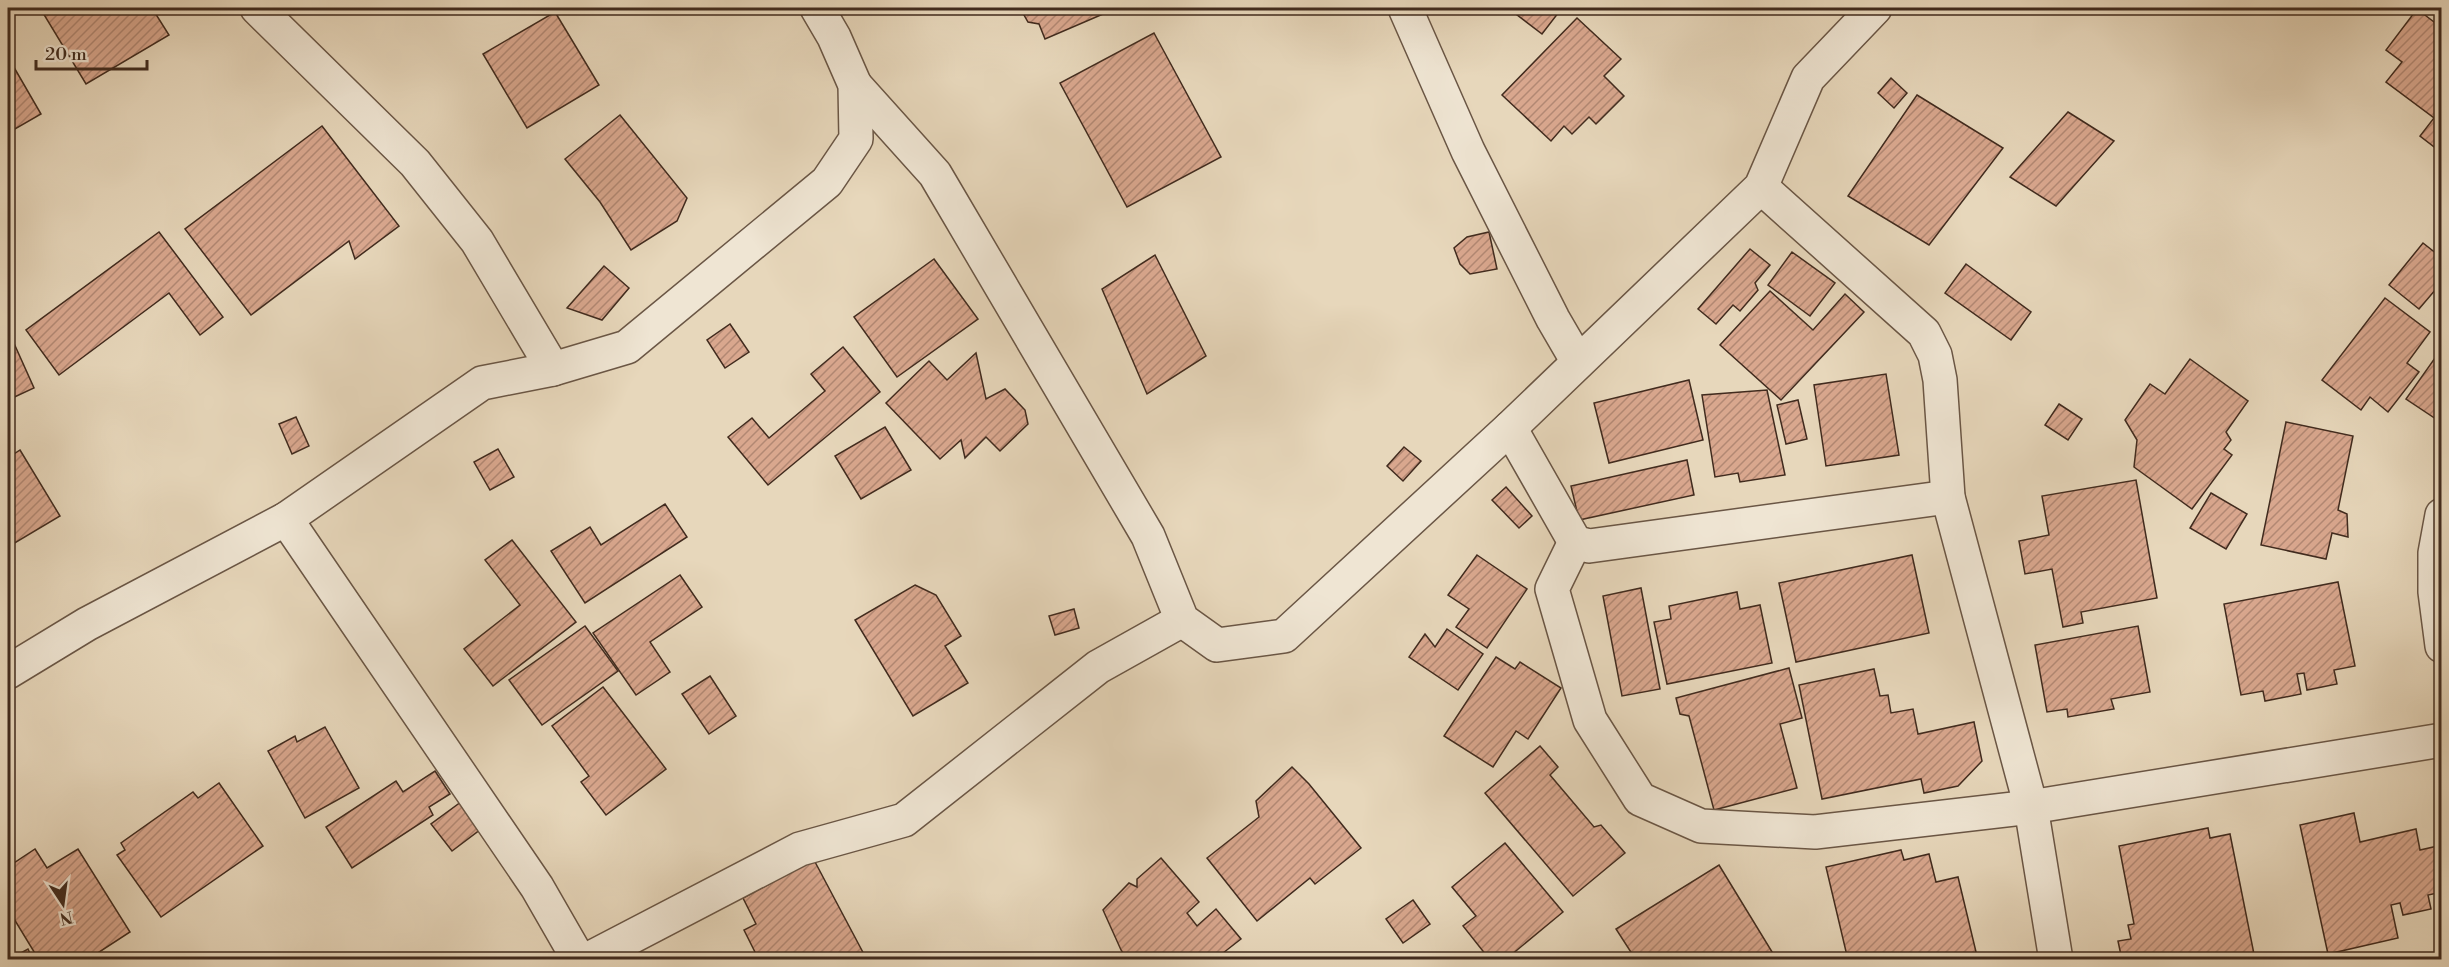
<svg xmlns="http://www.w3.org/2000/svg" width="2449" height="967" font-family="'Libre Bodoni',serif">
  <defs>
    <pattern id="building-hatch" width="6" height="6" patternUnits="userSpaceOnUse" patternTransform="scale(1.5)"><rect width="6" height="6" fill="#d9a78e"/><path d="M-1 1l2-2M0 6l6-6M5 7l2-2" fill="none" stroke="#b28873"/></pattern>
  </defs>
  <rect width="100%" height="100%" fill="#e7d7bb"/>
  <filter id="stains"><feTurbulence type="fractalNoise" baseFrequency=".00333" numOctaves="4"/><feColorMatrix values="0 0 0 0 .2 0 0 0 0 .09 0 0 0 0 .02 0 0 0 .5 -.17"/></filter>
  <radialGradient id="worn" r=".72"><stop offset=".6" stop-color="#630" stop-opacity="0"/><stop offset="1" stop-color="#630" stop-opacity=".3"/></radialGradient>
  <g fill="url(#building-hatch)" stroke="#412b1e" stroke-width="1.5">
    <polygon points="40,8 152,8 169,35 86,84"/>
    <polygon points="1020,8 1117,8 1045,39 1039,24 1028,22"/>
    <polygon points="1508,8 1562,8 1542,34"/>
    <polygon points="2417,9 2438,25 2442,20 2442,153 2420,136 2434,118 2386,82 2402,62 2386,50"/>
    <polygon points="555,12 599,85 527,128 483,54"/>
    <polygon points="1577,18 1621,59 1604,76 1624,96 1596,124 1589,117 1572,134 1564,126 1551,141 1502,95"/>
    <polygon points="1154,33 1221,157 1127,207 1060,83"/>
    <polygon points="8,57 41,114 8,133"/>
    <polygon points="1891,78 1907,93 1894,108 1878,93"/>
    <polygon points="1917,95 2003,148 1929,245 1848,196"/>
    <polygon points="2068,112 2114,141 2056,206 2010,177"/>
    <polygon points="620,115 687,198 677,221 631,250 600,202 565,159"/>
    <polygon points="322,126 399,226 355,259 349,241 251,315 185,229"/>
    <polygon points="159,232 223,317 200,335 169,293 59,375 26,330"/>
    <polygon points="1489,232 1497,269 1470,274 1460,264 1454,248 1467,237"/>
    <polygon points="2423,243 2442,258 2442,282 2419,309 2389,285"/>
    <polygon points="1750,249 1770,265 1755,283 1758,290 1740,311 1733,305 1716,324 1698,309"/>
    <polygon points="1792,252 1835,283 1810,316 1768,285"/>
    <polygon points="1155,255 1206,356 1147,394 1102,289"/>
    <polygon points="934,259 978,319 897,377 854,317"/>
    <polygon points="1966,264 2031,312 2011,340 1945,293"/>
    <polygon points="604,266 629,288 602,320 567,308"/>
    <polygon points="1770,291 1813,330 1845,294 1864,312 1781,400 1720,345"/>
    <polygon points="2385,298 2430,332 2407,363 2419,372 2388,412 2370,397 2361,410 2322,380"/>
    <polygon points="730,324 749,352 725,368 707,340"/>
    <polygon points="8,330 34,388 8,400"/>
    <polygon points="843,347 880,392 768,485 728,437 752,418 769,438 825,391 811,374"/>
    <polygon points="2442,348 2442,411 2436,419 2406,399"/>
    <polygon points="976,353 986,399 1005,389 1025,410 1028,424 1000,451 986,437 965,458 961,440 940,459 886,403 929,361 947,380"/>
    <polygon points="2190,359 2248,401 2226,432 2231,440 2224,449 2232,455 2192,509 2134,467 2137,440 2125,420 2150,384 2165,394"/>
    <polygon points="1886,374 1899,455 1826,466 1814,385"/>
    <polygon points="1689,380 1703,440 1609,463 1594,403"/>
    <polygon points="1767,390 1785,475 1740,482 1738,473 1715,477 1702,395"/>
    <polygon points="1798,400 1807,439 1786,444 1777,405"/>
    <polygon points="2059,404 2082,419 2068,440 2045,425"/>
    <polygon points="296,417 309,446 292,454 279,424"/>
    <polygon points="2286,422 2353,436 2338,510 2347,514 2348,537 2332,533 2326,559 2261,545"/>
    <polygon points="885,427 911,470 861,499 835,456"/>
    <polygon points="1404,447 1421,461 1403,481 1387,466"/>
    <polygon points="498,449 514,477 490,490 474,462"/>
    <polygon points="20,450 60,516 8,547 8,458"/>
    <polygon points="1687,460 1694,495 1579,520 1571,486"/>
    <polygon points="2136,480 2157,598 2081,612 2083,623 2063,627 2052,569 2025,574 2019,541 2049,535 2042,496"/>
    <polygon points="1506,487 1532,516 1519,528 1492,500"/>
    <polygon points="2211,493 2247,514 2226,549 2190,528"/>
    <polygon points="665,504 687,537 585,603 551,551 590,527 601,545"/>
    <polygon points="512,540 576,622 493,686 464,649 520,605 485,560"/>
    <polygon points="1477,555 1527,589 1487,648 1456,627 1469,609 1448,595"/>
    <polygon points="1912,555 1929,633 1796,662 1779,583"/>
    <polygon points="680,575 702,607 650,642 670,672 636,695 593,633"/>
    <polygon points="2338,582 2355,666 2334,670 2337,684 2307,690 2304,673 2297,674 2301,694 2265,701 2263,691 2241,695 2224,604"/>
    <polygon points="915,585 936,595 961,636 945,646 968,683 913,716 855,620"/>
    <polygon points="1641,588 1660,689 1622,696 1603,596"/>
    <polygon points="1737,592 1740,609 1760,605 1772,663 1667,684 1654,622 1671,619 1669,606"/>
    <polygon points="1074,609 1079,628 1055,635 1049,616"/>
    <polygon points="585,626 618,671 542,725 509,680"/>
    <polygon points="2138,626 2150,692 2111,699 2114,709 2068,717 2067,709 2047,712 2035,645"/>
    <polygon points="1447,629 1483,654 1458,690 1409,657 1425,634 1435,647"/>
    <polygon points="1496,657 1515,669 1520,662 1561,688 1528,739 1516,731 1493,767 1444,736"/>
    <polygon points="1789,668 1802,718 1780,724 1797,788 1714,810 1689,716 1680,714 1676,698"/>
    <polygon points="1874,669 1880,696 1888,695 1891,713 1913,709 1918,734 1974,722 1982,761 1958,786 1924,793 1921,779 1822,799 1799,685"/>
    <polygon points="710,676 736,716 709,734 682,694"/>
    <polygon points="603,687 666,769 606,815 581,782 589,776 552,726"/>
    <polygon points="325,727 359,788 305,818 268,751 295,736 297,742"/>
    <polygon points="1540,746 1558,767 1550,775 1594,827 1601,825 1625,853 1573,896 1485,793"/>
    <polygon points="1292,767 1309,784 1361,848 1315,884 1310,878 1257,921 1207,858 1259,817 1256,801"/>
    <polygon points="435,771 450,794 429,807 433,815 352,868 326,827 396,781 403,792"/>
    <polygon points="219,783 263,846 161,917 117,855 125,850 121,843 193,792 198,798"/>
    <polygon points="465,799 485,826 452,851 431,824"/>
    <polygon points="2354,813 2360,842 2416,829 2420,850 2442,845 2442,892 2428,895 2431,909 2403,915 2400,903 2391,905 2398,938 2328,954 2300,825"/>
    <polygon points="2208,828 2210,838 2230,834 2255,959 2122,960 2118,941 2131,939 2128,925 2134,924 2119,846"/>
    <polygon points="1505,843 1563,912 1505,960 1490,960 1463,926 1476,916 1452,887"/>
    <polygon points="35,849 47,868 78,849 130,932 87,960 39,960 8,909 8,867"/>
    <polygon points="1901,850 1904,860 1929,854 1936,882 1958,877 1977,956 1963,960 1848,960 1826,867"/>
    <polygon points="1161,858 1199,902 1187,913 1197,926 1216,909 1241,939 1223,953 1229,960 1128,960 1121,950 1103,910 1129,883 1137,887 1137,879"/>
    <polygon points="814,860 867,960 759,960 744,930 756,924 743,898"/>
    <polygon points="1719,865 1777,960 1636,960 1616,929"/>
    <polygon points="1413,900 1430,924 1403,943 1386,919"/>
    <polygon points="28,949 33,960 8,960"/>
    <polygon points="2429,953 2430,960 2399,960"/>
  </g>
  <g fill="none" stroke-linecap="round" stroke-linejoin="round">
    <g stroke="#6a5645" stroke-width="36">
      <g id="minor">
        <polyline points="257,8 415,163 477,241 553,369"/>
        <polyline points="1405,8 1468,151 1553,319 1578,362"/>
        <polyline points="855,85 935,174 1148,536 1182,620 1217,645 1284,636 1510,428 1761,187 1808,78 1875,8"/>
        <polyline points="1761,187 1924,333 1935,355 1940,380 1948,497 2031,807 2056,960"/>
        <polyline points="1510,428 1575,542 1589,546 1948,497"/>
        <polyline points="2442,515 2435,553 2435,592 2442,646"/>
        <polyline points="286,519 537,887 579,960"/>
        <polyline points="1575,542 1552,589 1590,720 1640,799 1701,826 1815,832 2031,807 2442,740"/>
        <polyline points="8,672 87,624 286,519 482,383 553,369 627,347 827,182 856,139 855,85 834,37 817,8"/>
        <polyline points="587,960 800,849 904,820 1098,667 1182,620"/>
      </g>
    </g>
    <use href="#minor" stroke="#efe5d3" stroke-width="33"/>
  </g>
  <rect width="2449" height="967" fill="none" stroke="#e7d7bb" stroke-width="30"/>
  <rect x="9" y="9" width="2431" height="949" fill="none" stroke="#412b1e" stroke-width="3"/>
  <rect x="15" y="15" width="2419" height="937" fill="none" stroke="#412b1e" stroke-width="1.5"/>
  <g transform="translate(63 904) rotate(167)" stroke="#efe5d3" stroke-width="4.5" paint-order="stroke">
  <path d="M0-4.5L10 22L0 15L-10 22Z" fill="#412b1e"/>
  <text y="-9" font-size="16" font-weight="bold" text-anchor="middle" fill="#412b1e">N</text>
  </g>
  <path d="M36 60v9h111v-9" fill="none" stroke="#412b1e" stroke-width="3"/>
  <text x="45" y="60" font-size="18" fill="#412b1e" stroke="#efe5d3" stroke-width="4.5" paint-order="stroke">20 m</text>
  <rect width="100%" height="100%" filter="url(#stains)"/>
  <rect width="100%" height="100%" fill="url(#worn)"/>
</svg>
